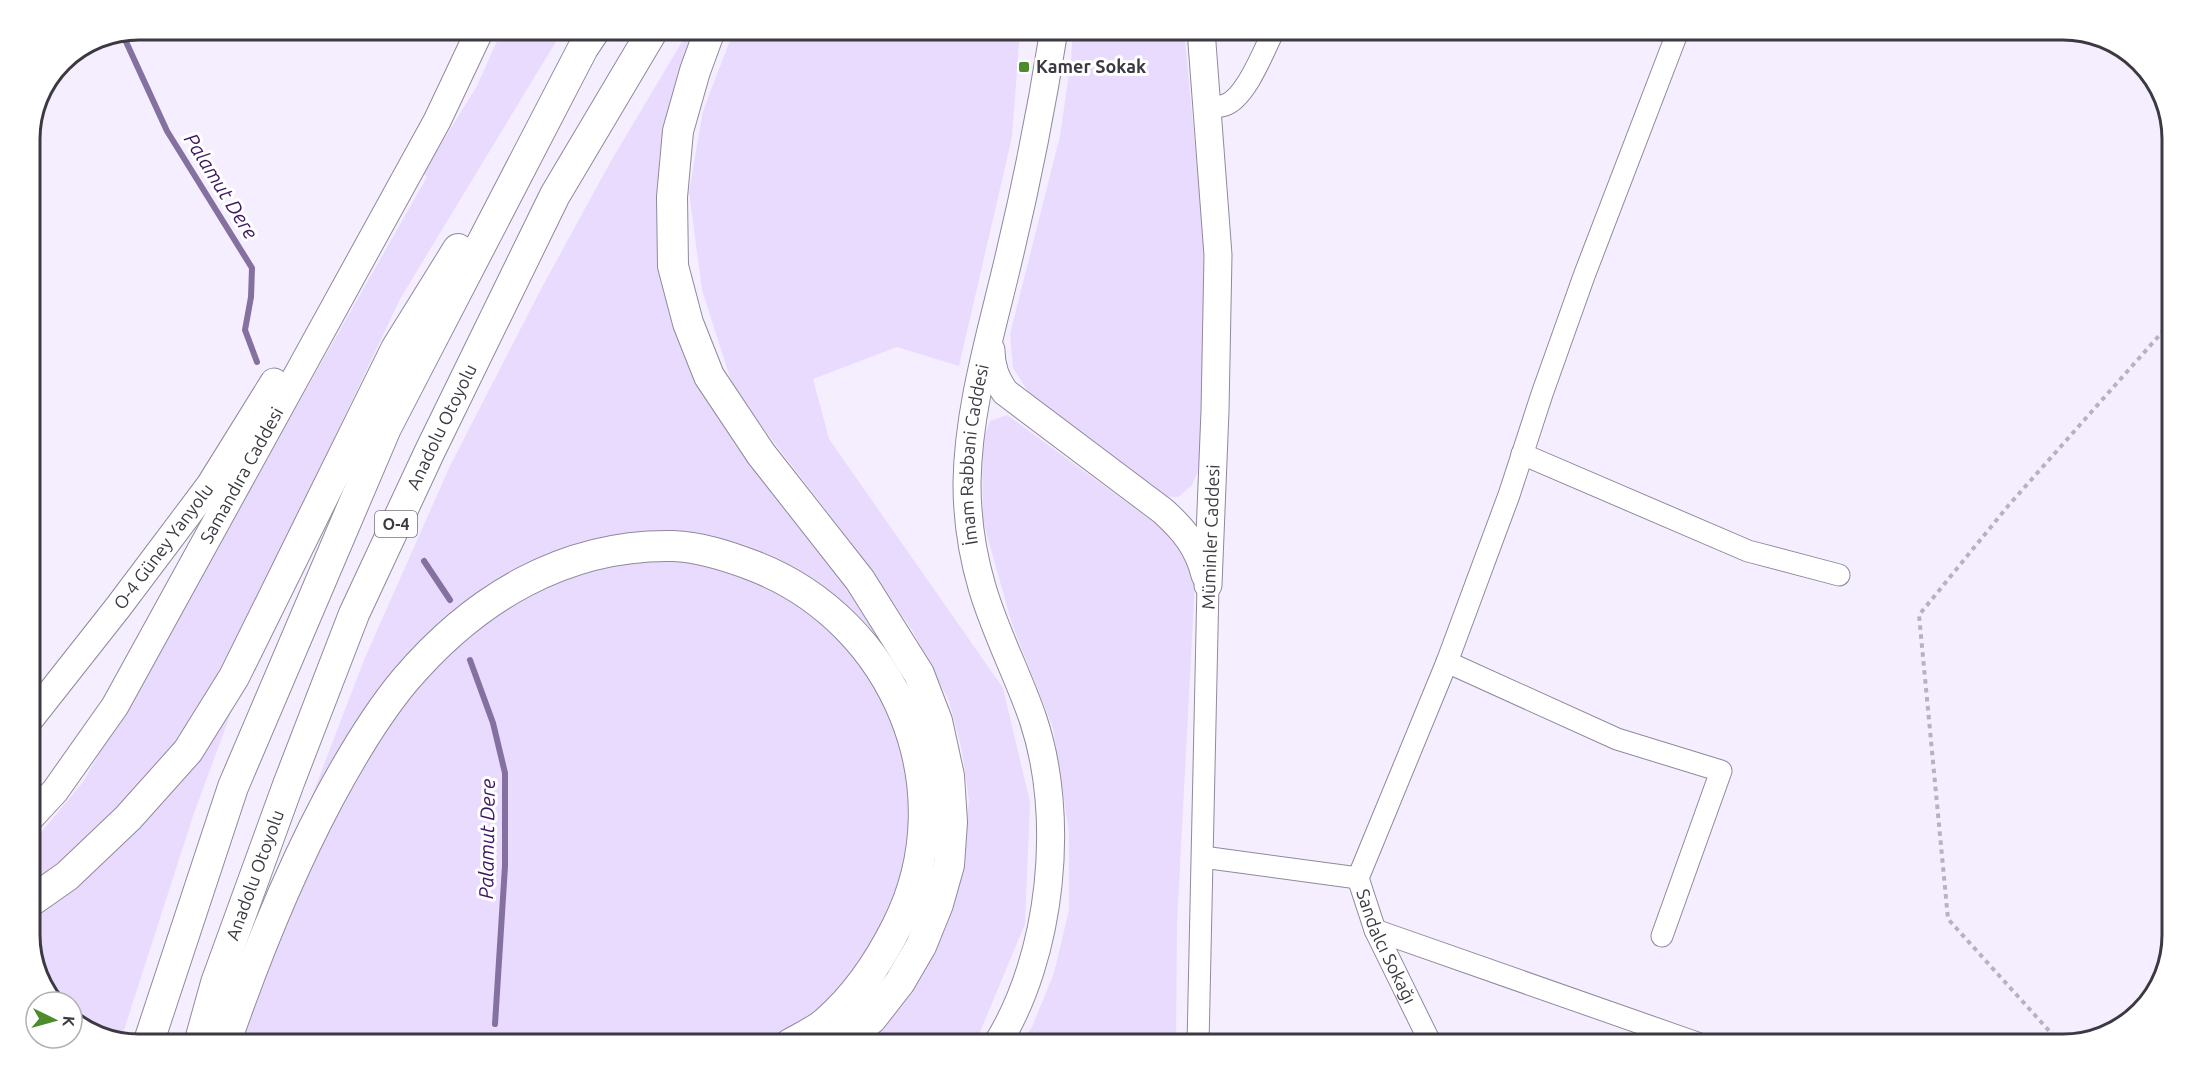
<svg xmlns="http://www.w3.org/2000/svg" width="2202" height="1074" font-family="Ubuntu,sans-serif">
  <rect width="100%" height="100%" fill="#f4eefe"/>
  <g fill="#e9dbfe">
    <polygon points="502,30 563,30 400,299 231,657 189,730 143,785 30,890 30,846 83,782 427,177 423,173 477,86"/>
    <polygon points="689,30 696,30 671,103 659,158 658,216 661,271 672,325 693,375 735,445 838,573 902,665 932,735 937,873 909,947 853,1020 824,1044 810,1044 902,944 925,738 767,556 537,561 475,595 440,626 302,822 364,660 450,466 540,291 611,161"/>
    <polygon points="734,30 1020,30 1012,137 959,366 897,347 813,379 829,439 1003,688 1030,802 1025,924 975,1044 862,1044 895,1014 926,967 948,922 961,872 969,801 962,751 949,701 912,630 855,548 734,390 702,290 689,192 703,111"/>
    <polygon points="1073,30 1184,30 1205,252 1201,464 1192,485 1178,497 1155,496 1031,396 1013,368 1010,334 1060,136 1071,60"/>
    <polygon points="1007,415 1156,524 1196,562 1177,923 1176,1044 1020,1044 1032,1027 1054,973 1069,910 1069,832 1053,728 1012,624 983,521 982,444 990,421"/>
    <path d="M669,560L712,565L756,579L795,599L833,629L865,665L902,742L912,833L888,922L840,990L812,1015L767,1044H241C292,907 356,726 471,630C496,610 535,588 566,576C599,564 634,562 669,560Z"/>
    <path d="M232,710L193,816L122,1036C100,1039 90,1031 72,1016V1002H56L49,995L30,942V918L77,883L131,831Z"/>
  </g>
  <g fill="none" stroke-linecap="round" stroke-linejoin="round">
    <g stroke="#8571a0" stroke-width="6">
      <polyline points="122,33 167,131 252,268 251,297 245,330 257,362"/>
      <polyline points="424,561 450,600"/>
      <polyline points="470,660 493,723 505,773 505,866 495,1024"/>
    </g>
    <g stroke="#90899b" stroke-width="23">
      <g id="minor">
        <path d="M1206,108C1212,107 1219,107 1225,105C1246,98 1264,50 1274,30"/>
        <polyline points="1522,454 1748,551 1839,575"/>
        <polyline points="1447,662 1617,739 1721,771 1662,936"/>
        <polyline points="1203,857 1358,878 1447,662 1509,495 1542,394 1584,276 1678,31 1676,30"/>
        <path id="s1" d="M1358,878L1375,930L1431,1044"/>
        <polyline points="1375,930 1700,1044"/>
        <polyline points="1198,1044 1208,585"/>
      </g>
    </g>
    <g stroke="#90899b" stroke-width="29">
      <g id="major">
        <polyline points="1201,30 1218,255 1215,411 1208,585"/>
        <path d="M991,350C991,367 996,379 1005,392L1163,511C1184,530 1198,547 1205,575"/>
        <path id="s2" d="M30,719L119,606L210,485L274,382"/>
        <path id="s3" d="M30,818L55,791L115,706L437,121L480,30"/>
        <path id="s4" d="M997,1044C1052,956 1066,817 1033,719C1018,675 995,632 982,587C972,553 967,519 967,483C968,407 992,330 1009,257C1027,182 1042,106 1054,30"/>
      </g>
    </g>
    <g stroke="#90899b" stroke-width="32">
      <g id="highway">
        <polyline points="710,30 695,71 678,131 672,197 673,266 688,323 709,376 761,454 860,580 919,674 937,721 949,776 952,822 949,865 938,904 921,946 900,982 872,1018 840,1044"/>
        <polyline points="30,902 67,876 128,818 188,751 234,677 396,349 458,249"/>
        <polyline points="148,1044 233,787 386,428 583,48 595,30"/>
        <path id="s5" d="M199,1044L216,983L288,785L354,614L430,451L555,195L653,30"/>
        <path d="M225,1044C254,960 287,877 329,798C351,757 375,716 405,680C474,599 564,544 673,546C701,547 728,556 754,566C896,621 966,789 897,926C879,962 856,996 826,1022C816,1031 802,1037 790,1044"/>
      </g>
    </g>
    <polyline stroke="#b7b2bf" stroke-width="4" stroke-dasharray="4.5 4.5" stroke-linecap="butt" points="2061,1044 1948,919 1919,615 2008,506 2172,321"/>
    <use href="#minor" stroke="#fff" stroke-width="21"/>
    <use href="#major" stroke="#fff" stroke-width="27"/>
    <use href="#highway" stroke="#fff" stroke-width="30"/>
  </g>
  <rect fill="#4d8c2c" stroke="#fff" stroke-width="2" x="1018" y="61" width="12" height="12" rx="3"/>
  <g text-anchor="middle" stroke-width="6" stroke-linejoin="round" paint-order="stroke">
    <rect fill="#fff" stroke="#76747a" stroke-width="1.5" x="375" y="511" width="42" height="26" rx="4.5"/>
    <g font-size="16" font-weight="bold" fill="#3c3941">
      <text x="396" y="530">O-4</text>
    </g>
    <g font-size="18" font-weight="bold" fill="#3c3941" stroke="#fff" text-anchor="start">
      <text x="1036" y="73">Kamer Sokak</text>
    </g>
    <g font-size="18" fill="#3c3941" stroke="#fff">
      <text dy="6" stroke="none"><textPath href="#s5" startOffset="664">Anadolu Otoyolu</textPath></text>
      <text dy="6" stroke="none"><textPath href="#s4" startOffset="612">İmam Rabbani Caddesi</textPath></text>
      <text dy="6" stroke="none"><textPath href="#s3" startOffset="404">Samandıra Caddesi</textPath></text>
      <text transform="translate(1211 537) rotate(-88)" y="6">Müminler Caddesi</text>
      <text dy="6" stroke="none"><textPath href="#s2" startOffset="218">O-4 Güney Yanyolu</textPath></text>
      <text dy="6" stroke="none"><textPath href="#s5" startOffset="178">Anadolu Otoyolu</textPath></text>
      <text dy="6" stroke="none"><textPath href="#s1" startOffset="74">Sandalcı Sokağı</textPath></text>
    </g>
    <g font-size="20" font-style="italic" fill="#3d1561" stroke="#fff">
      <text transform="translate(221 186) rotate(58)" y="7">Palamut Dere</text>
      <text transform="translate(487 839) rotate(-89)" y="7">Palamut Dere</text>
    </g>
  </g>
  <path d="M0 0H2202V1074H0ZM139 40H2063A99 99 0 0 1 2162 139V935A99 99 0 0 1 2063 1034H139A99 99 0 0 1 40 935V139A99 99 0 0 1 139 40Z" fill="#fff" fill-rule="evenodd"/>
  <path fill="none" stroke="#3c3941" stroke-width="3" d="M139 40H2063A99 99 0 0 1 2162 139V935A99 99 0 0 1 2063 1034H139A99 99 0 0 1 40 935V139A99 99 0 0 1 139 40Z"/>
  <g transform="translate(54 1020) rotate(95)"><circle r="28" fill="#ffffff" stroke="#b1b0b3" stroke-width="1.5"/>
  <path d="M0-4.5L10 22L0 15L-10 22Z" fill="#4d8c2c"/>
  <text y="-9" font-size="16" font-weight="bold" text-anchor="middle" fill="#3c3941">K</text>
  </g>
</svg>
